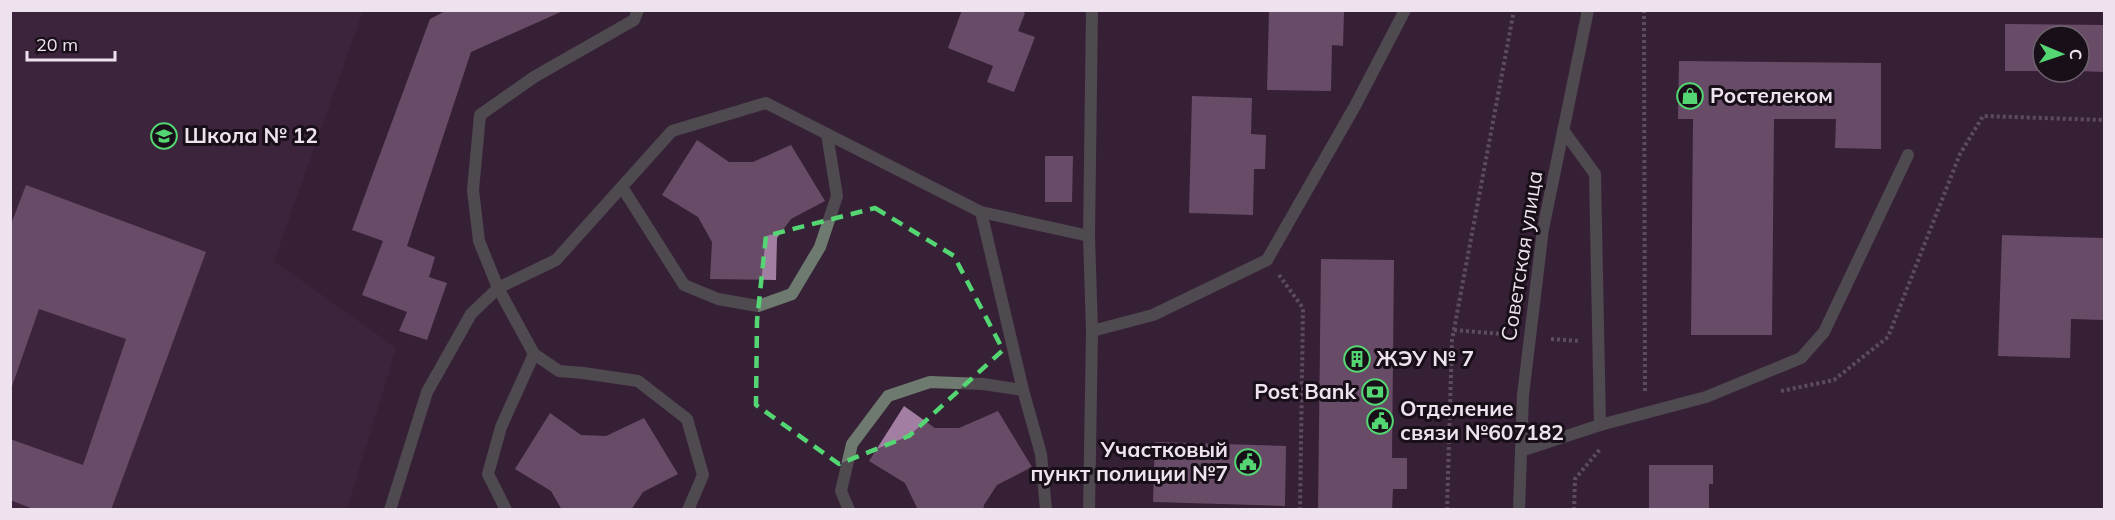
<svg xmlns="http://www.w3.org/2000/svg" width="2115" height="520" font-family="Mulish,sans-serif">
  <rect width="100%" height="100%" fill="#362136"/>
  <polygon fill="#432a44" points="10,11 363,11 274,261 396,348 347,509 11,509"/>
  <g fill="#a37ea3">
    <polygon points="447,10 565,10 471,52 407,246 435,257 429,277 447,283 427,340 399,331 407,312 362,295 383,241 352,230 430,19"/>
    <polygon points="962,10 1019,10 1025,13 1018,31 1035,37 1014,92 987,82 993,66 948,48"/>
    <polygon points="1269,10 1344,11 1343,46 1332,45 1331,91 1267,90"/>
    <polygon points="2005,24 2104,25 2104,72 2079,71 2079,36 2043,36 2043,71 2005,71"/>
    <polygon points="1679,61 1881,63 1881,149 1835,148 1836,119 1774,119 1772,335 1691,335 1693,119 1678,119"/>
    <polygon points="1192,96 1252,98 1251,134 1266,135 1265,169 1254,169 1253,215 1189,213"/>
    <polygon points="697,140 729,162 753,162 791,145 825,201 791,219 777,238 776,280 710,279 712,242 698,217 662,195"/>
    <polygon points="1045,156 1073,156 1072,202 1045,202"/>
    <polygon points="26,185 206,252 111,510 36,510 10,500 10,439 83,465 126,339 39,309 10,392 10,227"/>
    <polygon points="2002,235 2104,238 2104,320 2071,319 2070,358 1998,356"/>
    <polygon points="1321,259 1394,260 1392,458 1407,458 1407,489 1393,489 1392,510 1318,510"/>
    <polygon points="904,406 935,428 959,428 998,411 1032,467 997,485 984,505 983,510 918,510 905,483 869,461"/>
    <polygon points="550,413 581,435 606,436 644,418 678,474 643,492 631,510 562,510 551,491 515,469"/>
    <polygon points="1155,442 1286,446 1285,506 1153,502"/>
    <polygon points="1649,465 1713,465 1713,484 1709,484 1709,510 1649,510"/>
  </g>
  <g fill="none" stroke-linecap="round" stroke-linejoin="round">
    <g stroke="#8f7e8f" stroke-width="4" stroke-dasharray="3 3" stroke-linecap="butt">
      <polyline points="1644,10 1645,392"/>
      <polyline points="1279,275 1303,308 1300,510"/>
      <polyline points="1454,330 1503,334"/>
      <polyline points="1551,339 1580,341"/>
      <polyline points="1781,391 1834,380 1888,337 1960,154 1983,116 2104,120"/>
      <polyline points="1447,510 1452,340 1514,10"/>
      <polyline points="1574,510 1575,479 1601,448"/>
    </g>
    <g stroke="#6e7a6f" stroke-width="12">
      <polyline points="1563,130 1595,174 1600,425"/>
      <polyline points="622,187 684,285 718,299 758,306 792,294 820,247 837,196 827,134"/>
      <polyline points="981,212 1023,390 1041,454 1046,510"/>
      <polyline points="1092,331 1089,236 1092,10"/>
      <polyline points="1521,451 1600,425 1706,397 1801,358 1824,332 1908,155"/>
      <polyline points="506,510 488,474 501,427 534,354"/>
      <polyline points="688,510 703,475 687,419 638,381 583,373 559,371 534,354 498,288 556,260 672,131 766,103 981,212 1089,236"/>
      <polyline points="849,510 841,491 852,444 888,396 930,382 983,384 1023,390"/>
      <polyline points="1089,510 1092,331 1153,315 1267,260 1355,106 1405,10"/>
    </g>
    <polyline stroke="#6e7a6f" stroke-width="12" points="390,510 427,392 471,314 498,288 479,241 473,190 480,115 534,77 634,20 638,10"/>
    <polyline stroke="#6e7a6f" stroke-width="12" points="1519,510 1523,395 1543,229 1588,10"/>
  </g>
  <path d="M0 0H2115V520H0ZM875,208L954,256L1003,350L909,436L839,464L756,405L757,321L766,236Z" fill="#362136" fill-opacity=".55" fill-rule="evenodd"/>
  <path fill="none" stroke="#54d672" stroke-width="4.5" stroke-dasharray="12 8" stroke-linejoin="round" d="M875,208L954,256L1003,350L909,436L839,464L756,405L757,321L766,236Z"/>
  <defs>
    <g id="shop-ring" transform="scale(1.35)"><circle r="9.5" fill="#180f18" stroke="#54d672" stroke-width="1.5"/><path d="M-5-2.5h2.3a2.7 3.5 0 0 1 5.4 0H5L5.5 6h-11ZM-1.5-2.5h3a1.5 2.3 0 0 0-3 0Z" fill="#54d672"/></g>
    <g id="school-ring" transform="scale(1.35)"><circle r="9.5" fill="#180f18" stroke="#54d672" stroke-width="1.5"/><path d="M0-5L7-2L0 1L-7-2ZM-4 1L0 2.5L4 1V4Q0 6-4 4Z" fill="#54d672"/></g>
    <g id="building-ring" transform="scale(1.35)"><circle r="9.5" fill="#180f18" stroke="#54d672" stroke-width="1.5"/><path d="M-4-6H4V6H1V3H-1V6H-4ZM-2.5-4.3h1.7v1.8h-1.7ZM.8-4.3h1.7v1.8H.8ZM-2.5-1h1.7V.8h-1.7ZM.8-1h1.7V.8H.8Z" fill="#54d672"/></g>
    <g id="bank-ring" transform="scale(1.35)"><circle r="9.5" fill="#180f18" stroke="#54d672" stroke-width="1.5"/><path d="M-6-4H6V4H-6ZM0-2.3a2.3 2.3 0 1 0 0 4.6a2.3 2.3 0 1 0 0-4.6Z" fill="#54d672"/></g>
    <g id="civic-ring" transform="scale(1.35)"><circle r="9.5" fill="#180f18" stroke="#54d672" stroke-width="1.5"/><path d="M-.6-6.5H3V-4.5H.6V-3L4-1V1h2V6H-6V1h2V-1L-.6-3ZM-1.2 2.5V6h2.4V2.5Z" fill="#54d672"/></g>
  </defs>
  <g fill-rule="evenodd">
    <use href="#shop-ring" x="1690" y="96"/>
    <use href="#school-ring" x="164" y="136"/>
    <use href="#building-ring" x="1357" y="359"/>
    <use href="#bank-ring" x="1375" y="392"/>
    <use href="#civic-ring" x="1380" y="421"/>
    <use href="#civic-ring" x="1248" y="462"/>
  </g>
  <g text-anchor="middle" stroke-width="6" stroke-linejoin="round" paint-order="stroke">
    <g font-size="21" font-weight="bold" fill="#efe2ef" stroke="#180f18" text-anchor="start">
      <text x="1710" y="103">Ростелеком</text>
      <text x="184" y="143">Школа № 12</text>
      <text x="1376" y="366">ЖЭУ № 7</text>
      <text x="1356" y="399" text-anchor="end">Post Bank</text>
      <text x="1400" y="416">Отделение<tspan x="1400" dy="24">связи №607182</tspan></text>
      <text x="1228" y="457" text-anchor="end">Участковый<tspan x="1228" dy="24">пункт полиции №7</tspan></text>
    </g>
    <g font-size="21" fill="#efe2ef" stroke="#180f18">
      <text transform="translate(1522 256) rotate(-81)" y="7">Советская улица</text>
    </g>
  </g>
  <rect width="2115" height="520" fill="none" stroke="#efe2ef" stroke-width="24"/>
  <g transform="translate(2061 54) rotate(92)"><circle r="28" fill="#180f18" stroke="#6e636e" stroke-width="1.5"/>
  <path d="M0-4.5L10 22L0 15L-10 22Z" fill="#54d672"/>
  <text y="-9" font-size="16" font-weight="bold" text-anchor="middle" fill="#efe2ef">С</text>
  </g>
  <path d="M27 51v9h88v-9" fill="none" stroke="#efe2ef" stroke-width="3"/>
  <text x="36" y="51" font-size="18" fill="#efe2ef" stroke="#180f18" stroke-width="4.5" paint-order="stroke">20 m</text>
</svg>
